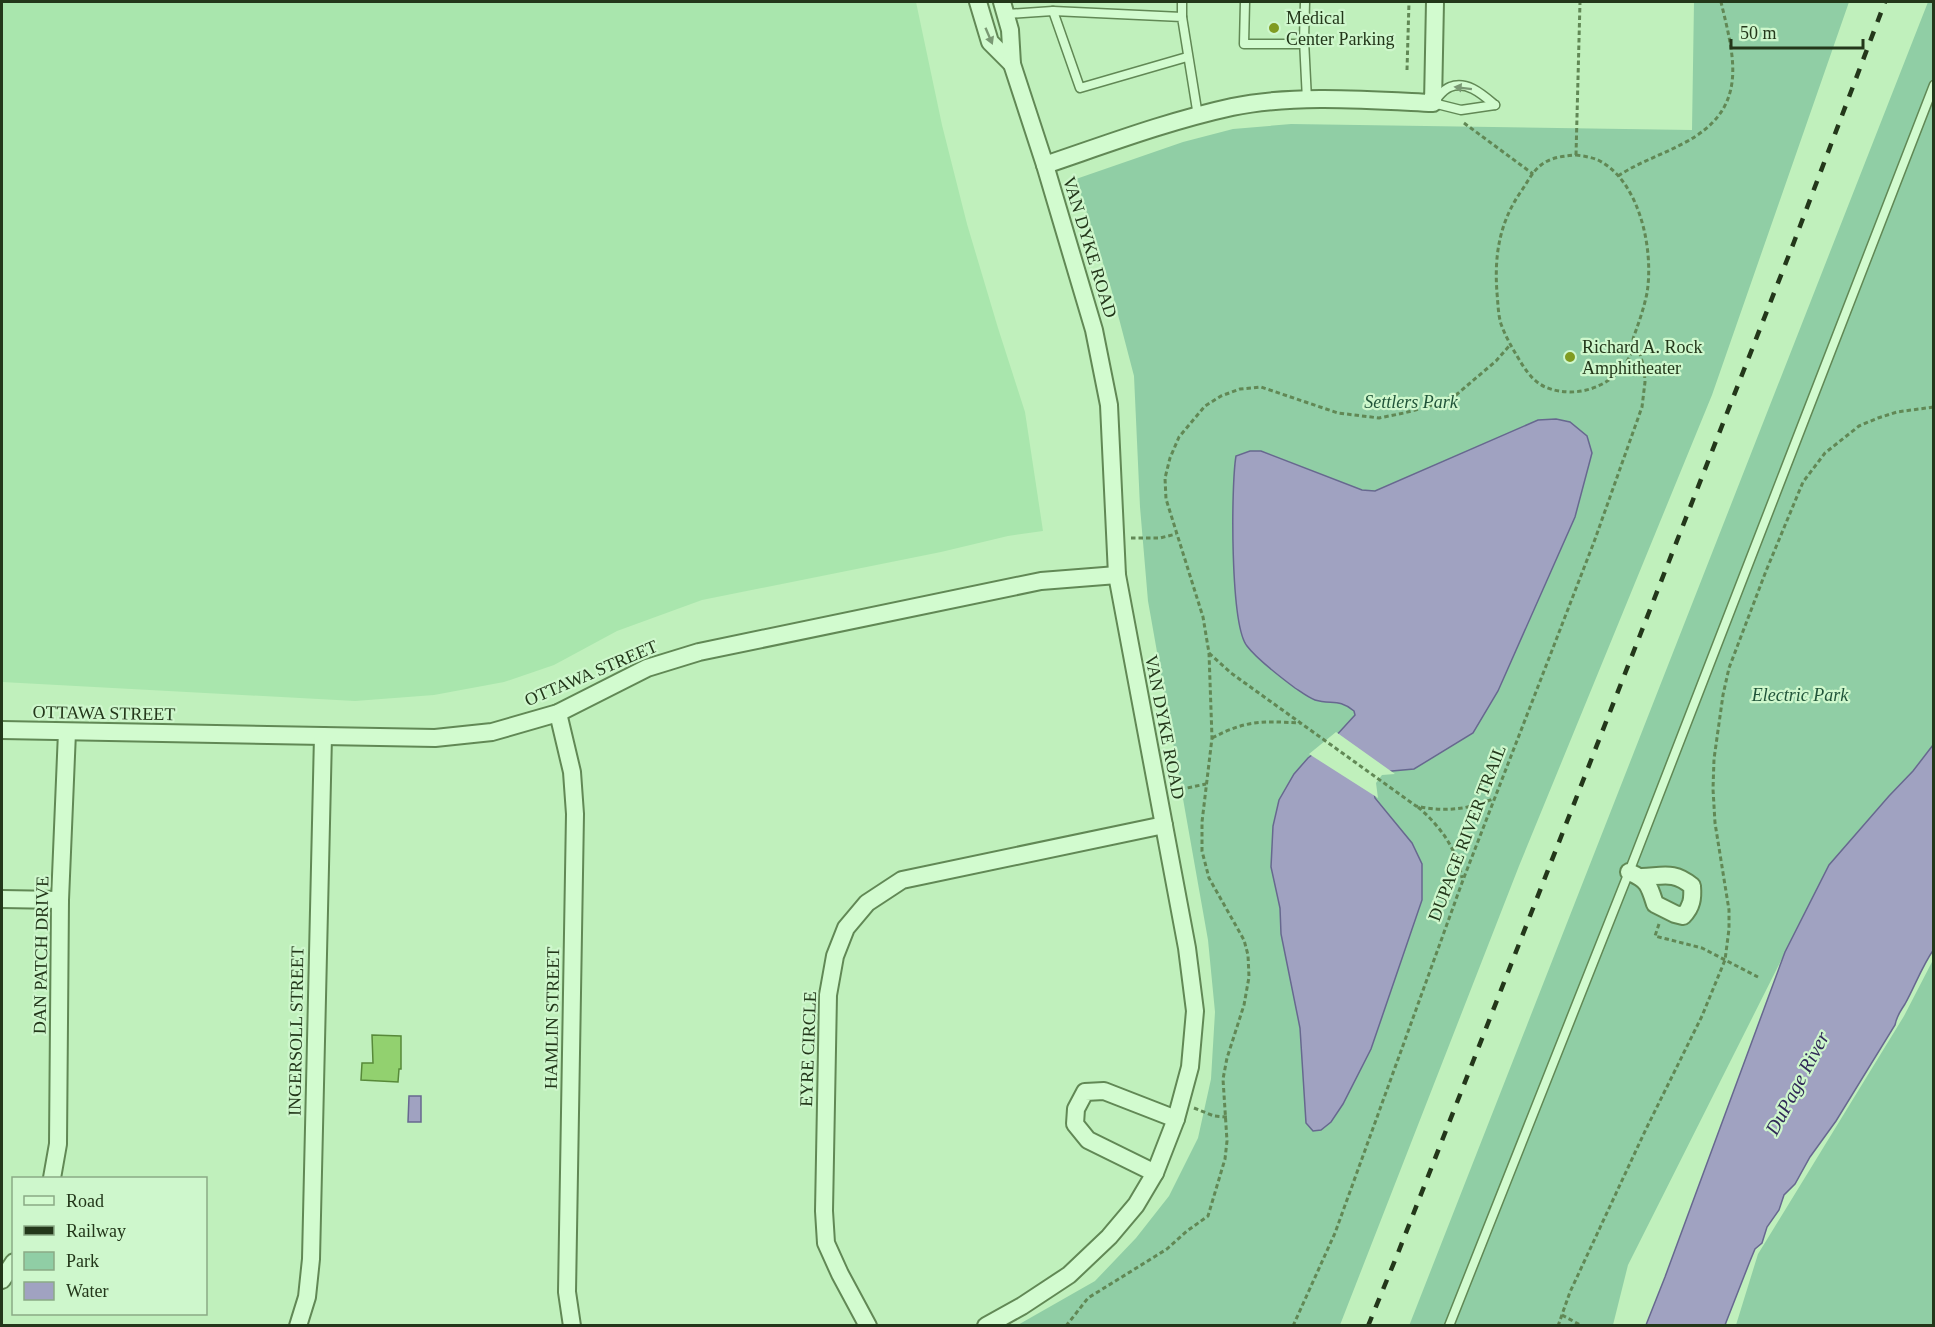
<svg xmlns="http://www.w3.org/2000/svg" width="1935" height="1327" font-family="'Times New Roman',serif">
  <rect width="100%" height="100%" fill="#c0f0bc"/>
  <polygon fill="#a9e6ad" points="2,2 916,2 942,125 967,224 998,328 1025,412 1043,531 1008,536 941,552 702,600 617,631 554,665 504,682 434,695 355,701 2,682"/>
  <g fill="#90cea5">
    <polygon points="1694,2 1849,2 1712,395 1519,866 1340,1325 1016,1326 1095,1281 1136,1238 1169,1196 1198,1138 1211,1079 1215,1012 1208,940 1148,601 1140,507 1134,376 1111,288 1076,179 1183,142 1233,129 1291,124 1692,130"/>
    <polygon points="1928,2 1933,2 1933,745 1913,771 1889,796 1829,865 1628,1265 1613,1325 1409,1326"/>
    <polygon points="1933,960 1933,1325 1736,1325 1758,1254 1904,1016"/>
  </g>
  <g fill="#a0a2c1" stroke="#67688f" stroke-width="1.5">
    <path d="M1556,419L1570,422L1587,436L1592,453L1575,517L1498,691L1473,733L1414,769L1381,772L1372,782L1375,798L1412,843L1422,864V900L1371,1049L1343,1104L1331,1122L1321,1130L1313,1131L1306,1123L1300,1028L1281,934L1280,908L1271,867L1273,826L1279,800L1294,774L1308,758L1334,738L1355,715L1354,711C1339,698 1331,705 1315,700C1309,698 1301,692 1295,688C1283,679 1256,658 1247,646C1230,625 1231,485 1236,456L1250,451H1261L1362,490L1375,491L1538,420Z"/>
    <path d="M1933,745L1934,949C1922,966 1915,986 1905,1004C1900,1012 1897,1015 1895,1025L1836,1121L1810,1157L1795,1184L1784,1195L1779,1210L1767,1227L1762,1243L1755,1249L1750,1261L1725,1325H1646L1665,1277L1785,952L1829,865L1889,796L1913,771Z"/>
    <polygon points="409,1096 421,1096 421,1122 408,1122"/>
  </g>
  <polygon fill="#c0f0bc" points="1336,732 1395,774 1382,775 1376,783 1378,798 1309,754"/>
  <polygon fill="#92d16f" stroke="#578939" stroke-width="1.5" points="372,1035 401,1036 401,1069 399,1069 398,1082 361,1080 362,1063 373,1063"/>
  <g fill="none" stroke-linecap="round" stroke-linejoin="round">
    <g stroke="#618855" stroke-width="11">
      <g id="lane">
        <polyline points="1182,2 1182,17"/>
        <polyline points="1245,2 1244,44 1305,44"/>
        <polyline points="1305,2 1304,40 1307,100"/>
        <polyline points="1053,11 1080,88 1187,57"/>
        <polyline points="1007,14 1053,11 1182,17 1198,116"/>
        <path d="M1435,100C1439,96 1444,89 1450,87C1467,80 1483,95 1495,105"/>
        <polyline points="1433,103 1461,110 1495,105"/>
        <polyline points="1449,1326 1629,872 1934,85"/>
      </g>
    </g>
    <g stroke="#618855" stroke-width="20">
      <g id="street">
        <polyline points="978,2 990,42 1012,64"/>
        <path d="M1045,165C1107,144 1168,121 1232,107C1293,94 1370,100 1433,103L1435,2"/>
        <polyline points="558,713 572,772 575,814 567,1292 572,1326"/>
        <polyline points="2,730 435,738 492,732 558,713 647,668 699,652 1041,581 1117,575"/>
        <path d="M1629,872C1648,880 1649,885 1655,904L1675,914L1683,916C1692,907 1693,898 1692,886C1674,871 1664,876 1642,877"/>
        <polyline points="2,899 60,900"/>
        <polyline points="1155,1173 1088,1140 1075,1124 1076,1109 1085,1092 1104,1091 1176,1119"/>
        <polyline points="52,1178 58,1144 60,900 67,732"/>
        <polyline points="2,1280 14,1262"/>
        <polyline points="298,1326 307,1297 311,1259 323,736"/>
        <polyline points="868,1326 840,1274 826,1243 824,1211 828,995 835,956 846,928 867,903 902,880 1164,825"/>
        <polyline points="986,1326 1022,1306 1069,1275 1109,1237 1136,1205 1155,1173 1176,1119 1190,1067 1195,1011 1187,948 1117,575 1109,405 1094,330 1045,165 1012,64 1010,30 1002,2"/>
      </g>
    </g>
    <g stroke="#618855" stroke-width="3" stroke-dasharray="4.5 3" stroke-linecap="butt">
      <polyline points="1407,70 1409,2"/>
      <polyline points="1464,123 1533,174"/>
      <path d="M1576,155C1583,156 1591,157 1598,160C1640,181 1654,250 1647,293C1644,308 1639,322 1634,336C1632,340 1634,345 1633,349C1623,376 1597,392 1570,392C1541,391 1531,380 1517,356C1511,346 1505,335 1501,324C1498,314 1498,303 1497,293C1494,254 1500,221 1522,190C1528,181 1533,171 1541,165C1551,157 1564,156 1576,155Z"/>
      <polyline points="1576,155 1580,2"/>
      <path d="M1618,176C1639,162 1662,155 1684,143C1749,109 1735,60 1721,2"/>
      <polyline points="1131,538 1160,538 1176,534"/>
      <path d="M1209,653L1231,673L1416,806C1444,812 1466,810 1493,799"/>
      <path d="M1212,738C1247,720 1261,721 1300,723"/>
      <polyline points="1173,791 1206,784"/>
      <path d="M1418,807C1440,826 1457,849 1462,878"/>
      <polyline points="1659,924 1655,936 1702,948 1758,977"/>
      <polyline points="1194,1108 1214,1116 1227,1117"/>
      <polyline points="1562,1315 1582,1326"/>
      <polyline points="1066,1326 1088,1298 1167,1249 1187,1231 1208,1216 1225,1159 1227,1141 1223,1079 1227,1058 1244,1005 1249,977 1248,955 1244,940 1209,878 1202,851 1202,822 1212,738 1209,653 1203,617 1166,499 1165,478 1170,458 1179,437 1205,406 1221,396 1240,389 1261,387 1338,413 1379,418 1404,413 1427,407 1456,395 1496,361 1510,345"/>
      <polyline points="1293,1326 1335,1233 1463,880 1594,542 1642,407 1645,382 1644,368 1640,354 1634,348"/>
      <polyline points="1558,1326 1570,1292 1646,1129 1702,1016 1725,960 1729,929 1729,910 1715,823 1713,789 1714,759 1723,695 1729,668 1766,571 1803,482 1825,453 1859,426 1878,418 1897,412 1934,407"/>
    </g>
    <use href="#lane" stroke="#d2fbcf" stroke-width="8"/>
    <use href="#street" stroke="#d2fbcf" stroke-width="16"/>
    <polyline stroke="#23371a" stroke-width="4.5" stroke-dasharray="10 10" stroke-linecap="butt" points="1368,1326 1398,1253 1794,242 1885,2"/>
  </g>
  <defs><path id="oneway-solid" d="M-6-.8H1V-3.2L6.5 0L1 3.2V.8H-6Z" transform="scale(1.5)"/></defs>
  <g fill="#7a9974">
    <use href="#oneway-solid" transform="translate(989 36) rotate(67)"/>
    <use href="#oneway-solid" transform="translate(1463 88) rotate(-173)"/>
  </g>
  <g fill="#809b21" stroke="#cef7cc" stroke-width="2">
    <circle cx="1274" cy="28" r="6"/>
    <circle cx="1570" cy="357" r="6"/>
  </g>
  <g text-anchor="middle" stroke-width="4.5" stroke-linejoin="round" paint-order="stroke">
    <g font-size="18" fill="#23371a" stroke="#cef7cc" text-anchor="start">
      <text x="1286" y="24">Medical<tspan x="1286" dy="21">Center Parking</tspan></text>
      <text x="1582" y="353">Richard A. Rock<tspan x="1582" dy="21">Amphitheater</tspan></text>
    </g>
    <g font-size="18" fill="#23371a" stroke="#cef7cc">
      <text transform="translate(1090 247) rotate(73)" y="6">VAN DYKE ROAD</text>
      <text transform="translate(591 673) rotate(-23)" y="6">OTTAWA STREET</text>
      <text transform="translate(104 713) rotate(1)" y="6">OTTAWA STREET</text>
      <text transform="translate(1165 727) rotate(79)" y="6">VAN DYKE ROAD</text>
      <text transform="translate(1467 833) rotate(-69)" y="6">DUPAGE RIVER TRAIL</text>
      <text transform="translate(41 955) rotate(-89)" y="6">DAN PATCH DRIVE</text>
      <text transform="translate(552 1018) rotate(-89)" y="6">HAMLIN STREET</text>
      <text transform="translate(296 1031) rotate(-89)" y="6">INGERSOLL STREET</text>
      <text transform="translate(808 1049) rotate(-88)" y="6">EYRE CIRCLE</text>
    </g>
    <g font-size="18" font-style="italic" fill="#205439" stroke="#cef7cc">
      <text x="1411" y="408">Settlers Park</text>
      <text x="1800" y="701">Electric Park</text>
    </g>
    <g font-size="20" font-style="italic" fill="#302957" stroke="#cef7cc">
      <text transform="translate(1797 1083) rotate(-62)" y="7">DuPage River</text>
    </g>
  </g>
  <rect width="1935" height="1327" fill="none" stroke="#23371a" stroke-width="6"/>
  <rect x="12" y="1177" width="195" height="138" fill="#cef7cc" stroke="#8aaa85" stroke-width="1.5"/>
  <rect x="24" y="1196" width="30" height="9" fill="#d2fbcf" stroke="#8aaa85" stroke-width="1.5"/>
  <text x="66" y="1207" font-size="18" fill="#23371a">Road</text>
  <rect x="24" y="1226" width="30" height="9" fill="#23371a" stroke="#8aaa85" stroke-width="1.5"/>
  <text x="66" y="1237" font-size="18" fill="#23371a">Railway</text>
  <rect x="24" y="1252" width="30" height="18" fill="#90cea5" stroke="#8aaa85" stroke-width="1.5"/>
  <text x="66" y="1267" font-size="18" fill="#23371a">Park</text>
  <rect x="24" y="1282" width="30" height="18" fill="#a0a2c1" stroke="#8aaa85" stroke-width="1.5"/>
  <text x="66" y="1297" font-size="18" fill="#23371a">Water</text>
  <path d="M1731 39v9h132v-9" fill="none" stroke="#23371a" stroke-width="3"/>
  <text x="1740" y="39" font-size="18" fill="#23371a" stroke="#cef7cc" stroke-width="4.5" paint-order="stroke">50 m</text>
</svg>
